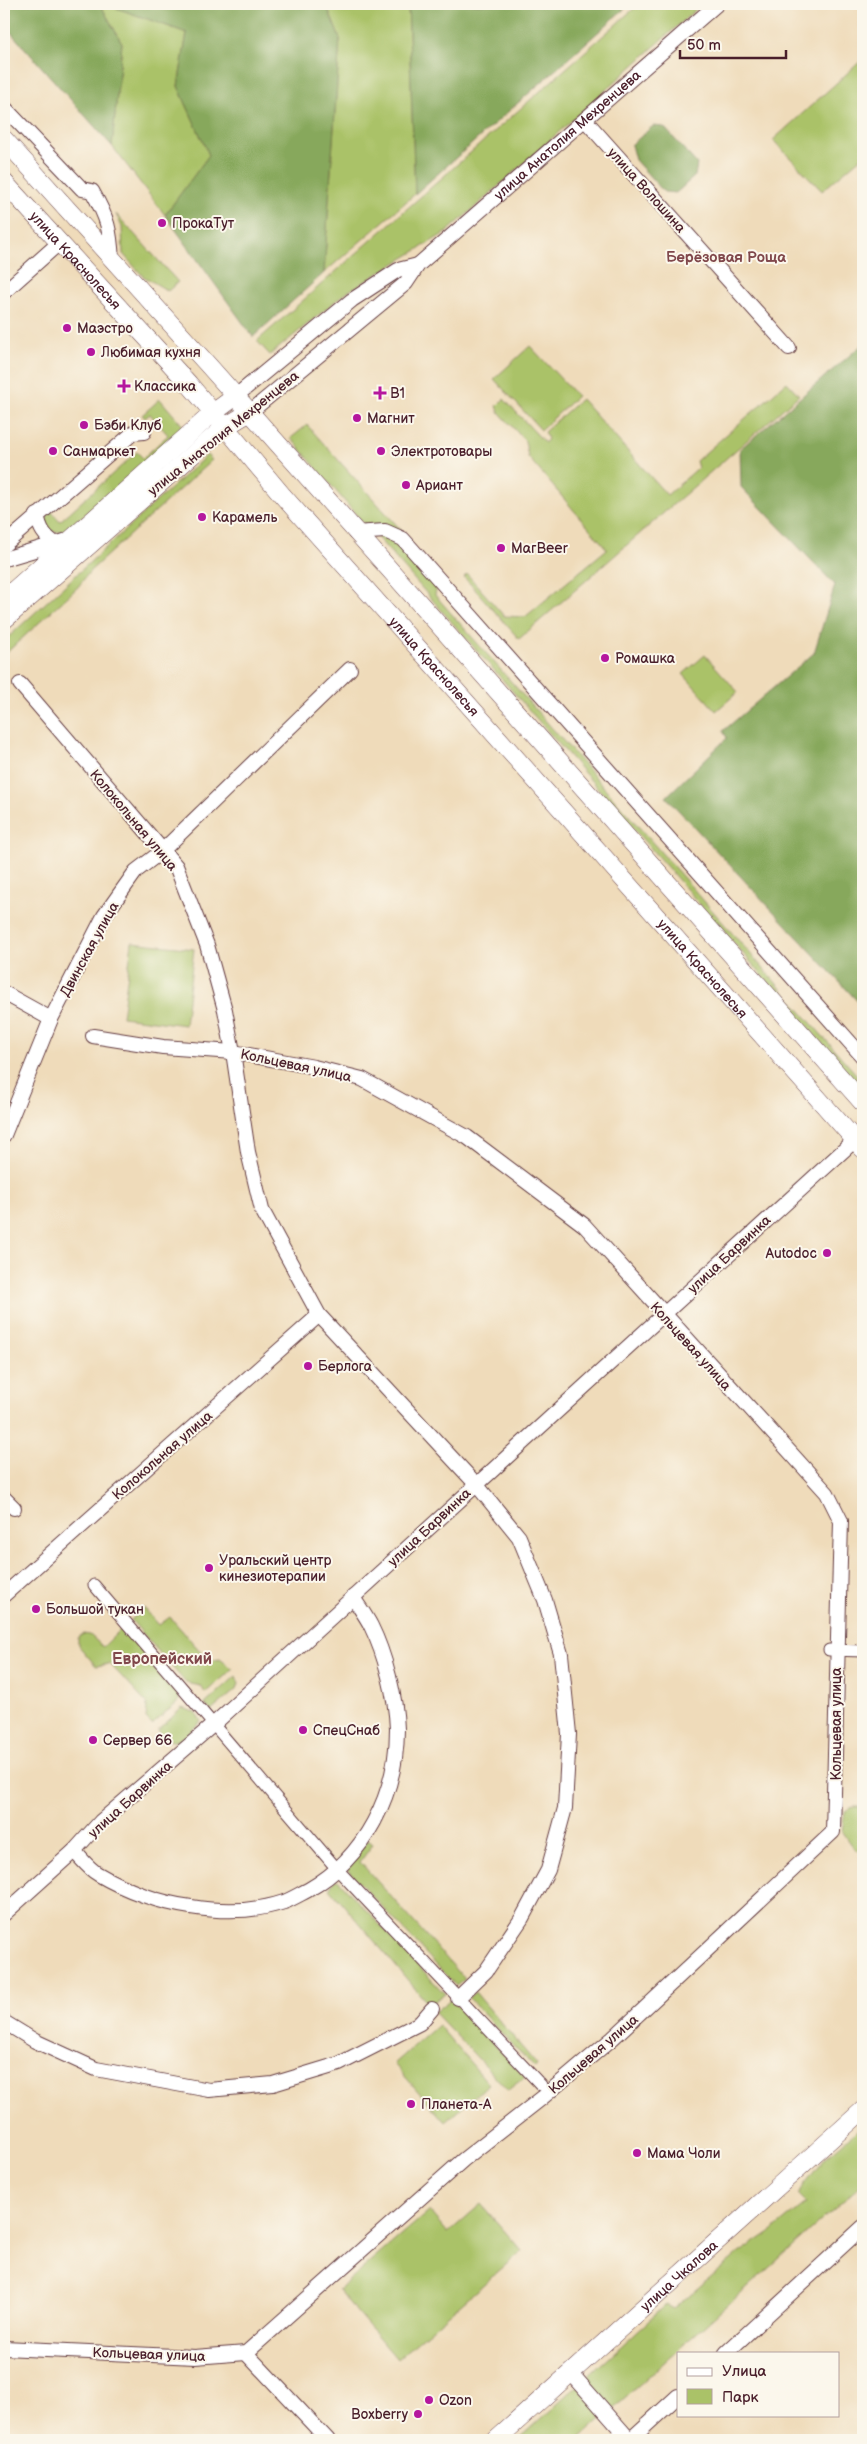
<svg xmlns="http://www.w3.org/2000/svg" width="867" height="2444" font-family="'Balsamiq Sans',sans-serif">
  <rect width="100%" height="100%" fill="#fbf7ec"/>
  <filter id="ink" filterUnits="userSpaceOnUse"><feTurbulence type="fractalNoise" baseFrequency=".02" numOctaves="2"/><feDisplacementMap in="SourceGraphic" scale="10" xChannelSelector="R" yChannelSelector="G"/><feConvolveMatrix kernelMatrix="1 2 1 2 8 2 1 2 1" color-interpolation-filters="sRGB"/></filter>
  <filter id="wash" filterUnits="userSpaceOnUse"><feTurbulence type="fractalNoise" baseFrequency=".0096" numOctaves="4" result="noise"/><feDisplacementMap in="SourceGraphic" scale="20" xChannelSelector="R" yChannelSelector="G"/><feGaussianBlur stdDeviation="1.12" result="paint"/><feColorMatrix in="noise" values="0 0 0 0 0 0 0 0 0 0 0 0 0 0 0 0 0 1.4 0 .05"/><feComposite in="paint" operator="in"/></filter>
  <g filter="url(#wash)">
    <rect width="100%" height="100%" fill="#efdbba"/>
    <g fill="#aac268" stroke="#7a704a">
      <polygon points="100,4 115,4 117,8 187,33 178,86 209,155 165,215 112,146 122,43"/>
      <polygon points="326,4 408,4 415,194 324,273 340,39"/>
      <polygon points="639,4 702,4 447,232 344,294 270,355 257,341"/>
      <polygon points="863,59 863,156 822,191 773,140"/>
      <polygon points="116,214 178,282 168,291 143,276 123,254 122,227"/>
      <polygon points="530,346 577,396 541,430 494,379"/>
      <polygon points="787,382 799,395 519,639 464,577 467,574 504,616 525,617 607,549 528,457 525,441 499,412 497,406 504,399 545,443 548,439 544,432 581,399 667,495 698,468 696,461"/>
      <polygon points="160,399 184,427 90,511 62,531 53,532 48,530 45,520 51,511 60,521 137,452 143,458 168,435 150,414 145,418 142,415"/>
      <polygon points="307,425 401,530 401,532 382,526 364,524 291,438"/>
      <polygon points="207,455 212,460 90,571 78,587 4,655 4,641"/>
      <polygon points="382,535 398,542 437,587 435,595 863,1082 863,1090 377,537"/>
      <polygon points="705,655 738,692 716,711 683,674"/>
      <polygon points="132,942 194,949 185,1025 122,1017"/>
      <polygon points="144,1608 159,1625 170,1617 209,1661 220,1659 233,1669 205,1693 201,1686 186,1683 131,1620"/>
      <polygon points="122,1628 180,1692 179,1701 152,1725 146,1719 147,1704 110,1664 96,1666 78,1645 78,1638 83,1634 90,1635 103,1647"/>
      <polygon points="236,1676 239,1684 237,1689 211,1711 205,1704"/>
      <path d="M182,1708L194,1712L201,1721C185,1736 176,1753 158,1730Z"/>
      <path d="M853,1807H863V1852C853,1852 848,1840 842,1832L845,1811Z"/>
      <polygon points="368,1840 373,1844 360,1862 465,1979 456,1986 345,1867"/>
      <polygon points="337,1879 445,1994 429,2005 329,1888"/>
      <polygon points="475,1992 537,2065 535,2068 468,1998"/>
      <polygon points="451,1999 525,2077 508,2090 434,2012"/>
      <polygon points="438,2025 489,2084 445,2122 394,2064"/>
      <polygon points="863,2125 863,2183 578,2440 518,2440 666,2305 673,2309 739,2253 773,2230 806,2203 797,2194 824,2159"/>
      <polygon points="481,2204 522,2251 397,2359 338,2290 429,2211 448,2233"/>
    </g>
    <g fill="#87a85c" stroke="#686444">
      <polygon points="4,4 100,4 122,43 112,146 4,25"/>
      <polygon points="115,4 326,4 340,39 324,273 253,337 165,215 209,155 178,86 187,33 116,8"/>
      <polygon points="408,4 630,4 415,194"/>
      <polygon points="653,126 664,127 697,164 695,176 676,193 664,192 635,160 631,145"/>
      <polygon points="863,344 863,1007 666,797 727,738 723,731 814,653 835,585 741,487 740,449"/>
    </g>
  </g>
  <g filter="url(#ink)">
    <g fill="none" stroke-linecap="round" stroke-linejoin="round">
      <g stroke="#633b40" stroke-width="13">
        <g id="pedestrian">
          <polyline points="94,1585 337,1869 541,2085"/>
          <polyline points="829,1650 863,1651"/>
        </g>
      </g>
      <g stroke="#633b40" stroke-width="16">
        <g id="minor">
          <path d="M4,107L82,189L92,191C108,219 110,229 112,260"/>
          <polyline points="586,121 789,348"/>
          <polyline points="4,292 59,243"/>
          <polyline points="236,396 352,300 398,270 418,265"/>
          <path id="s1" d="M250,412L406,283L418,265L717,4"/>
          <path d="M37,515C40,529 44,536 56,544"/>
          <polyline points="355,533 385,531 403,539 863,1057"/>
          <polyline points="4,545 133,433 144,432"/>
          <polyline points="4,559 68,540"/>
          <polyline points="20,684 176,866 207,945 225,1010 233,1052 248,1152 262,1210 319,1315 476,1484 519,1537 545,1600 561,1654 569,1734 565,1808 548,1870 522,1918 486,1971 458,1998"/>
          <polyline points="4,993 51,1019"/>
          <polyline points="4,1135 51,1019 104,916 136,871 161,852 350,669"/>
          <polyline points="4,1498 14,1508"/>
          <polyline points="4,1595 319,1315"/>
          <path d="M74,1851C81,1858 89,1869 98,1874C125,1890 160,1903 191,1907C222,1912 254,1912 284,1902C292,1899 300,1894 308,1890C365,1858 397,1794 397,1729C396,1697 385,1654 371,1626C366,1616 359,1607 353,1597"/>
          <polyline points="4,1914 74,1851 101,1821 214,1724 855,1140"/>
          <polyline points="4,2022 35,2041 96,2069 209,2090 273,2084 339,2064 420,2023 432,2009"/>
          <polyline points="4,2348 195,2357 246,2353 463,2160 542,2098 613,2038 833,1832 841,1521 827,1493 584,1225 467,1137 362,1079 314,1067 233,1052 163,1047 93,1036"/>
          <polyline points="246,2353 328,2440"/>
          <polyline points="726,2353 863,2227"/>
          <polyline points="571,2373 630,2440"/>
          <polyline points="630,2440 678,2396"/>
        </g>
      </g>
      <g stroke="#633b40" stroke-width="19">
        <g id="tertiary">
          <polyline points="4,139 209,366 863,1103"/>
          <path id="s2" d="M4,182L189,384L283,496L863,1149"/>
          <polyline points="4,599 213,413 236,396"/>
          <polyline points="4,620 206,443 225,427 250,412"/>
          <path id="s3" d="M496,2440L863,2110"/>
        </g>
      </g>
      <use href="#pedestrian" stroke="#fff" stroke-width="11"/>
      <use href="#minor" stroke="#fff" stroke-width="14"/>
      <use href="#tertiary" stroke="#fff" stroke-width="18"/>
    </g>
  </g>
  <g fill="#b5179e" stroke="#fbf7ec" stroke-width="2">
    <circle cx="162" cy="223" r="5"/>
    <circle cx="67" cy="328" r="5"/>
    <circle cx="91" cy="352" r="5"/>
    <path d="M121.5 378.5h5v5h5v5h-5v5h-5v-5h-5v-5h5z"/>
    <path d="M377.5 385.5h5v5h5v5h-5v5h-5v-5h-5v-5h5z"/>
    <circle cx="357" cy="418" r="5"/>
    <circle cx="84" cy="425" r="5"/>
    <circle cx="53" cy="451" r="5"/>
    <circle cx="381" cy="451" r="5"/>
    <circle cx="406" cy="485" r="5"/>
    <circle cx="202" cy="517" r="5"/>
    <circle cx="501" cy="548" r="5"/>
    <circle cx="605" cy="658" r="5"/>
    <circle cx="827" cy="1253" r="5"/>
    <circle cx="308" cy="1366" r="5"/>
    <circle cx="209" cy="1568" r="5"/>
    <circle cx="36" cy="1609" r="5"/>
    <circle cx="303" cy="1730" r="5"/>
    <circle cx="93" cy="1740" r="5"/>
    <circle cx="411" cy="2104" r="5"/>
    <circle cx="637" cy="2153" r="5"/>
    <circle cx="429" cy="2400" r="5"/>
    <circle cx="418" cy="2414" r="5"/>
  </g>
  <g text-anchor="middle" stroke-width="4" stroke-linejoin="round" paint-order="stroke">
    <g font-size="14" fill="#4a1f2b" stroke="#fbf7ec">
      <text dy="5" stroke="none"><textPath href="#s1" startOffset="422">улица Анатолия Мехренцева</textPath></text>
      <text transform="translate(647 190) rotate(48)" y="5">улица Волошина</text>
      <text dy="5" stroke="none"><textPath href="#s2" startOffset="106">улица Краснолесья</textPath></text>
      <text transform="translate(223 433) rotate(-39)" y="5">улица Анатолия Мехренцева</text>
      <text dy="5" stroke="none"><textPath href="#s2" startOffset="648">улица Краснолесья</textPath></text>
      <text transform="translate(134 820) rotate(50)" y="5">Колокольная улица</text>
      <text transform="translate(89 949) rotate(-61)" y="5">Двинская улица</text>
      <text dy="5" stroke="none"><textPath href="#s2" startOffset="1052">улица Краснолесья</textPath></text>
      <text transform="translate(296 1065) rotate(12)" y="5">Кольцевая улица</text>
      <text transform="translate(729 1254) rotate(-43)" y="5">улица Барвинка</text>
      <text transform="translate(691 1346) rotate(48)" y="5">Кольцевая улица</text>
      <text transform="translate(162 1455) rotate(-41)" y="5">Колокольная улица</text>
      <text transform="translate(429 1527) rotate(-43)" y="5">улица Барвинка</text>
      <text transform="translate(836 1724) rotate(-90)" y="5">Кольцевая улица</text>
      <text transform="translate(130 1799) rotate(-42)" y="5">улица Барвинка</text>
      <text transform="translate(593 2054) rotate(-41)" y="5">Кольцевая улица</text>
      <text dy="5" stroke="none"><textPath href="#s3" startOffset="246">улица Чкалова</textPath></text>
      <text transform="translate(149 2354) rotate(2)" y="5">Кольцевая улица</text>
    </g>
    <g font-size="14" fill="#4a1f2b" stroke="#fbf7ec" text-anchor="start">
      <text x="172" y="228">ПрокаТут</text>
      <text x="77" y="333">Маэстро</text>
      <text x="101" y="357">Любимая кухня</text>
      <text x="134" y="391">Классика</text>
      <text x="390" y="398">B1</text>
      <text x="367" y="423">Магнит</text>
      <text x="94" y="430">Бэби Клуб</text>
      <text x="63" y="456">Санмаркет</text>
      <text x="391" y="456">Электротовары</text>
      <text x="416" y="490">Ариант</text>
      <text x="212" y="522">Карамель</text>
      <text x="511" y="553">МагBeer</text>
      <text x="615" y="663">Ромашка</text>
      <text x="817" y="1258" text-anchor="end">Autodoc</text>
      <text x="318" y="1371">Берлога</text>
      <text x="219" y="1565">Уральский центр<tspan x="219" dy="16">кинезиотерапии</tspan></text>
      <text x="46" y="1614">Большой тукан</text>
      <text x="313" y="1735">СпецСнаб</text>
      <text x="103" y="1745">Сервер 66</text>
      <text x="421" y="2109">Планета-А</text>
      <text x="647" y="2158">Мама Чоли</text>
      <text x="439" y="2405">Ozon</text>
      <text x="408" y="2419" text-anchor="end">Boxberry</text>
    </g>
    <g font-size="15" font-weight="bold" fill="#80474b" stroke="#fbf7ec">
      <text x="726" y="262">Берёзовая Роща</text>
    </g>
    <g font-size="16" font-weight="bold" fill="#80474b" stroke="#fbf7ec">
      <text x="162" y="1664">Европейский</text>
    </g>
  </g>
  <rect width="867" height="2444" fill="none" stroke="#fbf7ec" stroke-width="20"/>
  <rect x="677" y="2352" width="162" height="65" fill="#fbf7ec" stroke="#b4a19f"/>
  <rect x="687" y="2368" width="25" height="8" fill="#ffffff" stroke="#b4a19f"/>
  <text x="722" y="2376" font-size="15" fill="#4a1f2b">Улица</text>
  <rect x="687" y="2389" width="25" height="15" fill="#aac268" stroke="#b4a19f"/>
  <text x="722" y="2402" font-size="15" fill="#4a1f2b">Парк</text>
  <path d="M680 50v8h106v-8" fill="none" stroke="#4a1f2b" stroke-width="2.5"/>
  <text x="687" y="50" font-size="15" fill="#4a1f2b" stroke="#fbf7ec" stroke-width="4" paint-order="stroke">50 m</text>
</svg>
